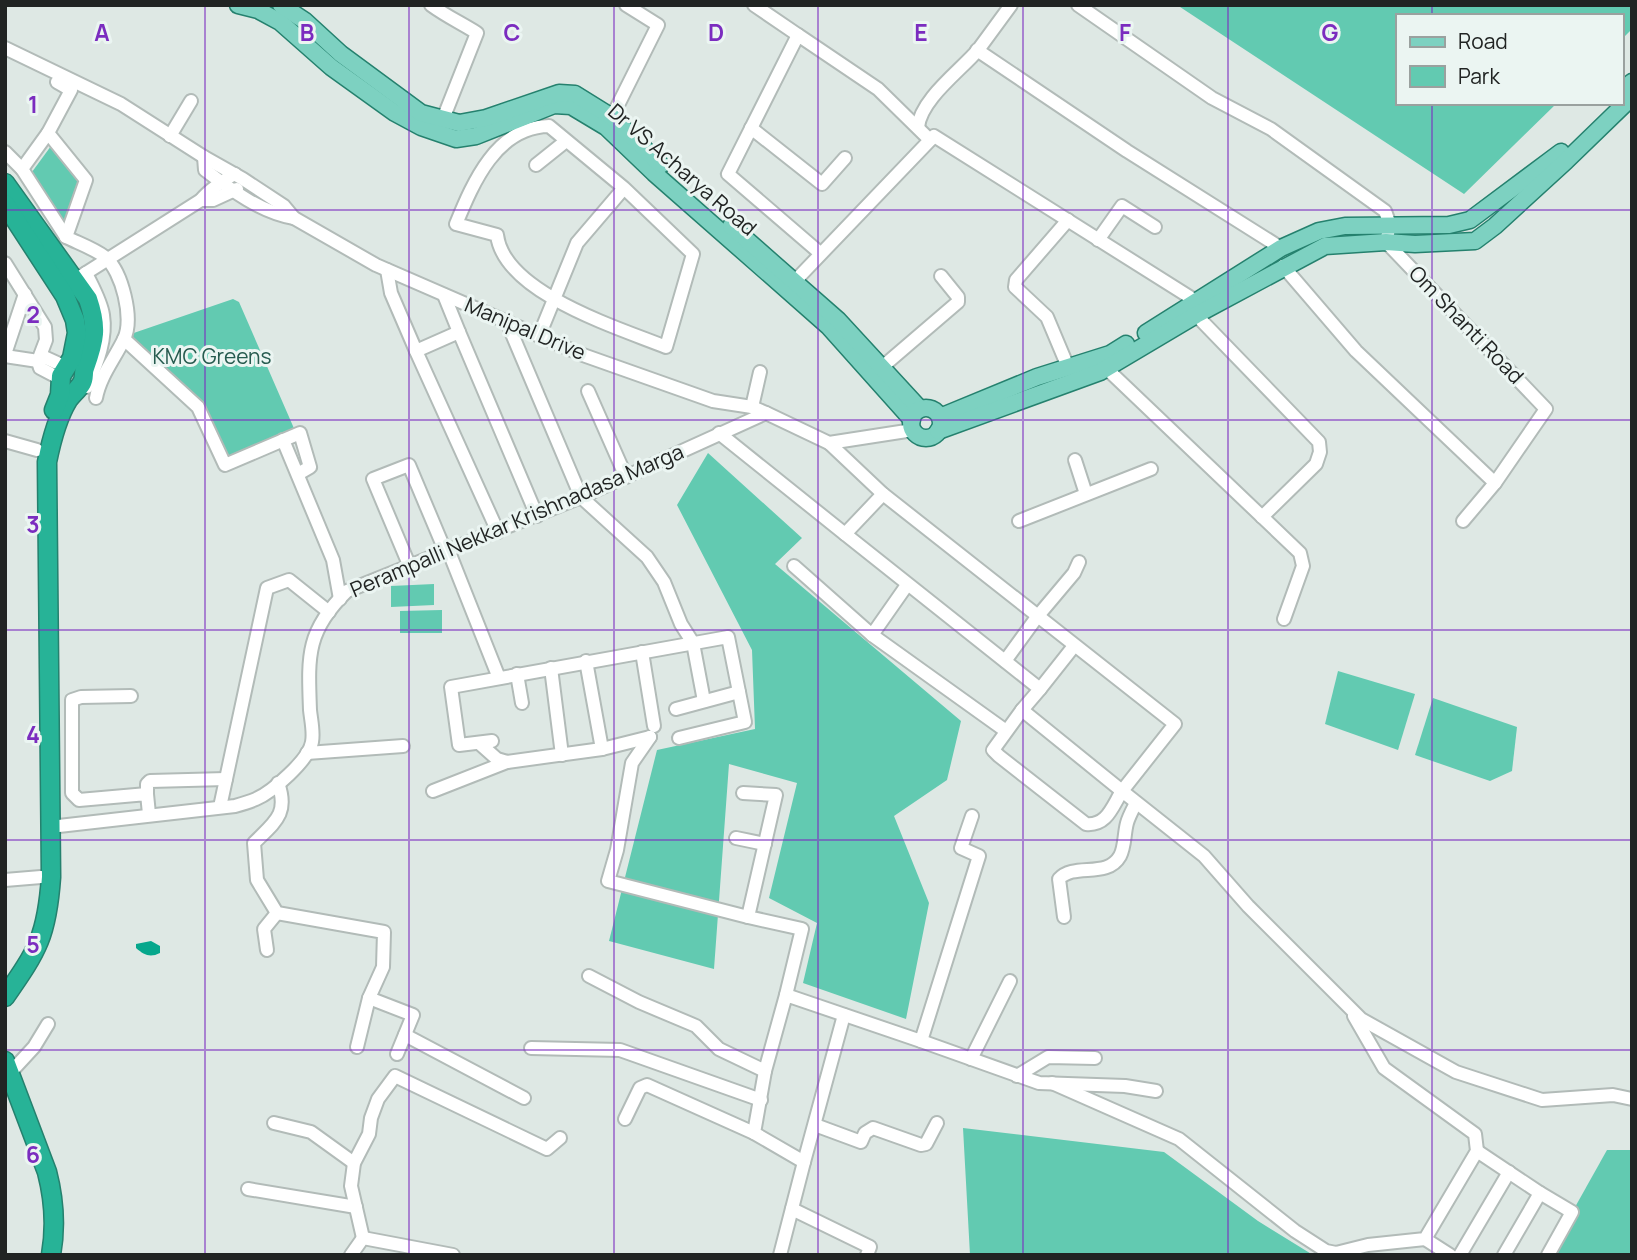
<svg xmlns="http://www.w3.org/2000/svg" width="1637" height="1260" font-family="Manrope,sans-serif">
  <rect width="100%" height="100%" fill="#dee8e4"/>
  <g fill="#62cab1">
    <polygon points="1177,5 1632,5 1632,29 1621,40 1621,16 1397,16 1397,103 1557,103 1464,194"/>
    <polygon points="51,146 80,183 64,226 32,172"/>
    <polygon points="233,299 239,302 296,433 225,464 199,408 122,337"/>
    <polygon points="708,453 802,538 775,564 961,721 947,780 894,816 929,903 906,1019 803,983 817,923 769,898 797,783 729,764 714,969 609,941 657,750 755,729 752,650 677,505"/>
    <polygon points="434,584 434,605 391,607 391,586"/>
    <polygon points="442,610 442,633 400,633 400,611"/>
    <polygon points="1338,671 1415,694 1398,750 1325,724"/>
    <polygon points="1433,698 1517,727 1512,771 1490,781 1415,755"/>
    <polygon points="963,1128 1164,1152 1258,1221 1313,1255 970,1255"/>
    <polygon points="1607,1150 1632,1150 1632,1255 1555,1255 1551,1250"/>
  </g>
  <path fill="#06a78c" d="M151,941L160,946V953C150,958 144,955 136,948V944Z"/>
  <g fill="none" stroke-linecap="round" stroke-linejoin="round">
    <g stroke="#b2bbb8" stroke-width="16">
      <g id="minor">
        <path d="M431,5C446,16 461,23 477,33L443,119"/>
        <polyline points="754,5 798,35"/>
        <polyline points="1078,5 1212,98 1271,129 1385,211 1390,225 1386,242 1546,409 1495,483 1463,521"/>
        <polyline points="5,48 121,104 204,157 243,179 284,206 294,218 376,265 583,355 713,401 752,407 766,413"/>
        <polyline points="977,50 1127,151 1281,248"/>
        <path d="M57,82L71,90L48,133L86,180L66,237C78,243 95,249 105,257C122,271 134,319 124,339C115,358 100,376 96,398"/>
        <polyline points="612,117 658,25 626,5"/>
        <path d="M918,127C921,99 960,71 978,50C989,35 1000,20 1011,5"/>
        <polyline points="751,128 822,184 845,158"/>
        <polyline points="48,133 22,169 66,237"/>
        <polyline points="170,136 191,101"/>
        <polyline points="5,152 22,169"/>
        <path d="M204,157L205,170C231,190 262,213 294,218"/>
        <polyline points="536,165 566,141"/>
        <polyline points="201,200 213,200 237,189"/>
        <polyline points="1098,240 1122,206 1155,227"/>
        <polyline points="820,253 728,174 798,35 878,89 930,140"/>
        <polyline points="5,263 45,327 46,340 38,361"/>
        <polyline points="1283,266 1356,351 1495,483"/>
        <polyline points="387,270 391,293 416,351"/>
        <path d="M86,273C92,286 101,301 103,315C107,340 96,365 87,387"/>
        <path d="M75,280L201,200C208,191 225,179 235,174"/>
        <polyline points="795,281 934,136 1196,301"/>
        <polyline points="444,295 459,332"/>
        <polyline points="1196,315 1319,442 1320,452 1316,464 1262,517"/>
        <polyline points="507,322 581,497 647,557 664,582 681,624 693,643 704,701"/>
        <path d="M539,336L577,243L624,188L549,126C496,127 473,183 456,224L497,235C504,293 619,328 666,347L693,254L624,188"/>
        <polyline points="124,339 198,407 225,465 300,433 310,467 298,474"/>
        <polyline points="5,354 25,294"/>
        <polyline points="5,356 38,361 44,357 66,367"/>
        <polyline points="38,361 40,368 61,379"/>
        <polyline points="1068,367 1047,317 1015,287 1016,280 1068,220"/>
        <polyline points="881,368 958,302 958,297 941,276"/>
        <polyline points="1107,369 1300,553 1303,566 1284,619"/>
        <polyline points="588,391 626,477"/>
        <polyline points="752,407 760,372"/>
        <polyline points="719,433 845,534"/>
        <polyline points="283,440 333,560 340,599"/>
        <polyline points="5,441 37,450"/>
        <path d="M829,443L883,494L1175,724L1122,791L1022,710L993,750L999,756L1086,824C1107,826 1112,807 1122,791L1204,856L1248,906L1361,1019L1456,1072L1542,1100L1613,1095L1632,1099"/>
        <polyline points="1075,460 1086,494"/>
        <polyline points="883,494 845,534 1040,689 1022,710"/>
        <polyline points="1019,521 1151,469"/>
        <polyline points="498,532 416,351 459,332 537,516"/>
        <polyline points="449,552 499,678"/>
        <polyline points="794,566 872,635 907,585"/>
        <polyline points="410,567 373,479 409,465 446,553"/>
        <polyline points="872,635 1006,731"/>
        <polyline points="642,652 654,726"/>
        <polyline points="586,661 602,749"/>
        <polyline points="1005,661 1037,617 1074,573 1079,562"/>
        <polyline points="551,668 562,755"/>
        <polyline points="517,674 522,703"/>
        <polyline points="1040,689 1074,646"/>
        <polyline points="131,696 81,697 72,700 72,793 79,800 147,794 149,814"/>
        <polyline points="650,737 632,763 617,850 608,881 748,917"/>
        <polyline points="679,738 745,722 739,692"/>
        <polyline points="492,741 459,745 451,687 728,637 739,692 676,709"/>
        <polyline points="479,743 497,759 507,762 602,749 650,737"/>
        <polyline points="307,753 403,746"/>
        <path d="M278,783C289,814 275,822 254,843L257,880L277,913L384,932L383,967L369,998L413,1015L397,1054"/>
        <polyline points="433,791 507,762"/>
        <polyline points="743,793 776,795 748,917 802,929 786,995"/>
        <polyline points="147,794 147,784 150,781 226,779"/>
        <polyline points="220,807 267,588 289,580 329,612"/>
        <path d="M50,827L235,806C242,804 249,802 256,799C272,792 309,760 312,742C314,732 311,720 310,710C308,656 306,631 347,591L581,497L766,413L829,443L913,430"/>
        <polyline points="736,838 765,844"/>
        <polyline points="5,880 41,877"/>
        <path d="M1064,917L1059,879C1074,862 1107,879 1120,856C1125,847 1124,834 1127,823C1129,816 1133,809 1136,803"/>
        <polyline points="267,950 264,929 277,913"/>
        <polyline points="589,976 639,1002 696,1026 719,1049 765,1071 786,995 921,1041 979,856 961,848 972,816"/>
        <polyline points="405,1035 524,1098"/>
        <polyline points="921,1041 1039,1083 1125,1086 1156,1091"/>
        <polyline points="357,1047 369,998"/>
        <polyline points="531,1048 620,1050 761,1100"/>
        <polyline points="971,1059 1010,981"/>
        <polyline points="765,1071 754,1133 804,1162 780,1255"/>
        <polyline points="10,1073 34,1047 48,1024"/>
        <polyline points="1017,1076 1048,1057 1095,1058"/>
        <polyline points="1052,1083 1179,1139 1295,1231 1326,1251 1336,1253 1368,1245 1425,1239 1477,1151 1475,1134 1384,1068 1354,1016"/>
        <polyline points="625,1119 640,1088 647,1085 754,1133"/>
        <polyline points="274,1123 311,1132 354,1163"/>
        <polyline points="815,1125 861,1142 865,1133 873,1128 921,1145 926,1144 937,1123"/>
        <polyline points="1477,1151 1540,1193 1504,1255"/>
        <polyline points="804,1162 844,1015"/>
        <polyline points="248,1189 356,1207"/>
        <polyline points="1540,1193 1572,1212 1548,1255"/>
        <polyline points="792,1209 870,1247 867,1255"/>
        <polyline points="363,1238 351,1186 354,1163 369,1134 371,1118 378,1099 395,1076 547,1149 560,1138"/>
        <polyline points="1425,1239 1450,1255"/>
        <polyline points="351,1255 363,1238 453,1255"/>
        <polyline points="1460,1255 1509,1172"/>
      </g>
    </g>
    <g stroke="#25816e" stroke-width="19">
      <g id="major">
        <polyline points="238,5 258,10 280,22 331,67 395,113 421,127 456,139 476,136 554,105 571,106 606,127 654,173 828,326 912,420"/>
        <polyline points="281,5 305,21 341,54 421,113 459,123 486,118 559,93 575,94 612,117 661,165"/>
        <polyline points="1621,92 1632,82"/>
        <polyline points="731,226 838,320 920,409"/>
        <polyline points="1146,333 1281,248 1319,231 1345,226 1449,225 1470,220 1561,152"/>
        <circle cx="926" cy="423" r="15"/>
        <polyline points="940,417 1037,377 1110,354 1126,344"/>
        <polyline points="938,431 1100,372 1196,315 1325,246 1386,242 1415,244 1475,241 1495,226 1566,161 1632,97"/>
      </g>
    </g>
    <g stroke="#25816e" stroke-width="21">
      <g id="highway">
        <path d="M5,183L88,299C98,328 95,340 85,368C83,373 85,378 82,383C78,390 72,394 68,400C57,418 51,442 47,462L51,877C47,935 38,950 5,997"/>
        <polyline points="5,204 65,296 75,320 77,333 72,358 61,376 60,395 54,410"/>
        <path d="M5,1061L47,1172C54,1199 56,1227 51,1255"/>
      </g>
    </g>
    <use href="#minor" stroke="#fff" stroke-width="12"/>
    <use href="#major" stroke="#7dd1c1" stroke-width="16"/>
    <use href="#highway" stroke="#27b397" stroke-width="18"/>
  </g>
  <path fill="none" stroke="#7b2cbf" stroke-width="2" stroke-opacity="0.55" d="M205,5V1255M409,5V1255M614,5V1255M818,5V1255M1023,5V1255M1228,5V1255M1432,5V16M1432,103V1255M5,210H1632M5,420H1632M5,630H1632M5,840H1632M5,1050H1632"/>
  <g text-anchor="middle" stroke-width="6" stroke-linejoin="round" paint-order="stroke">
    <g font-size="21" fill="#212423" stroke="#ebf5f2">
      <text transform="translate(682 170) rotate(41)" y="7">Dr VS Acharya Road</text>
      <text transform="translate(1466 325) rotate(46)" y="7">Om Shanti Road</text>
      <text transform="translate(525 329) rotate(23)" y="7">Manipal Drive</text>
      <text transform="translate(517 521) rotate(-23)" y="7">Perampalli Nekkar Krishnadasa Marga</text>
    </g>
    <g font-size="21" fill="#265b4f" stroke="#ebf5f2">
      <text x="212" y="364">KMC Greens</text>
    </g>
  </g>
  <g font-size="23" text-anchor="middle" font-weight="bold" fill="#7b2cbf" stroke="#ebf5f2" stroke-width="6" stroke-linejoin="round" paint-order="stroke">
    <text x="102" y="41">A</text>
    <text x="307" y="41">B</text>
    <text x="512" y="41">C</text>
    <text x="716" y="41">D</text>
    <text x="921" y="41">E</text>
    <text x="1125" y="41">F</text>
    <text x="1330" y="41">G</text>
    <text x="33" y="113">1</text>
    <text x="33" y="323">2</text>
    <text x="33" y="533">3</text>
    <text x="33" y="743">4</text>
    <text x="33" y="953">5</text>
    <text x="33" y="1163">6</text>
  </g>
  <rect width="1637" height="1260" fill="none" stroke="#212423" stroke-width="14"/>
  <rect x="1396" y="14" width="228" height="91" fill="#ebf5f2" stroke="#9aa19f" stroke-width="2"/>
  <rect x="1410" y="37" width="35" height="10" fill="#7dd1c1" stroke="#9aa19f" stroke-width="2"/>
  <text x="1458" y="49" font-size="21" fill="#212423">Road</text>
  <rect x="1410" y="66" width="35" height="21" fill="#62cab1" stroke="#9aa19f" stroke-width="2"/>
  <text x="1458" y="84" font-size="21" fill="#212423">Park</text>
</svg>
